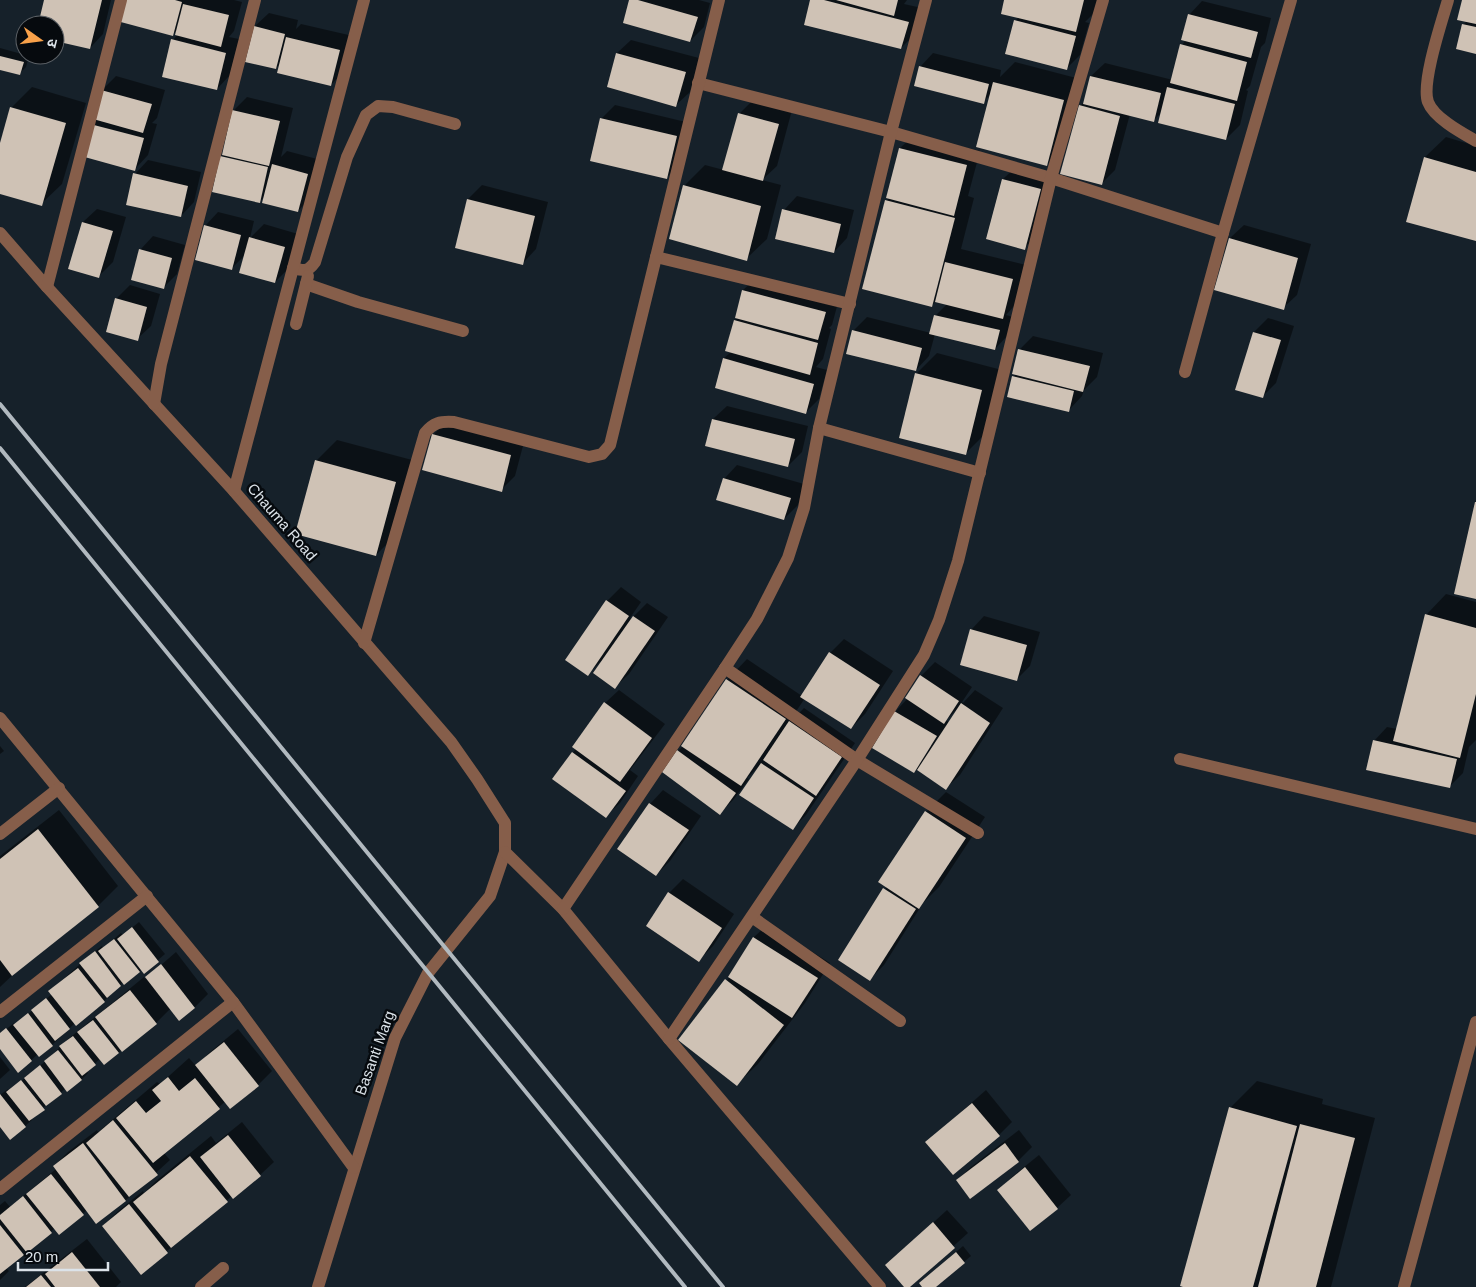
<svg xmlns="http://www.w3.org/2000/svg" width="1476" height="1287" font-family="Helvetica,'Noto Sans Devanagari',sans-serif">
  <rect width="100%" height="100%" fill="#16212a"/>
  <g fill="#0007" fill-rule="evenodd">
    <polygon points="45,0 111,0 103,34 90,48 55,39 55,25 39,25"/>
    <polygon points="125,0 234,0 242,2 234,31 229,37 239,39 230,75 217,89 173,40 178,34 178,29 172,35"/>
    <polygon points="631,0 699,0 710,3 704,27 690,41"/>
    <polygon points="812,0 907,0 904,4 922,8 915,34 901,48"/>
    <polygon points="1006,0 1099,0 1096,11 1085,22 1089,23 1080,55 1066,69 1015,21 1019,17"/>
    <polygon points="1464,0 1476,0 1476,52 1463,25 1467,21"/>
    <polygon points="1202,1 1271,18 1265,43 1261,47 1250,86 1246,90 1248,91 1240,125 1226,139 1162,112 1154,120 1130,114 1115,170 1101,184 1080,106 1085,101 1091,76 1105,63 1173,80 1182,45 1186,40 1189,15"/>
    <polygon points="269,13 298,20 296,29 301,24 353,36 344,71 331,85 281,63 276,68 255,26"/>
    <polygon points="631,40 699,58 690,92 676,105 608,86 617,53"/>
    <polygon points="0,48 29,56 26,67 19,74 0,69"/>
    <polygon points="933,53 1001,70 1000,77 1015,62 1084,80 1067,144 1047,164 991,94 983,102 920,67"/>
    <polygon points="116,76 165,90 157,118 152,123 157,124 148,155 135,169 82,155 102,90"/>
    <polygon points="32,87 86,103 62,184 41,204 0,192 0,148 11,108"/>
    <polygon points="247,97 293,108 281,157 287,151 321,160 311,197 298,211 265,196 260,201 214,191 233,111"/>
    <polygon points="753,100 792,110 777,166 762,180 781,185 767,239 746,259 670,238 685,185 705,165 724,170 739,114"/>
    <polygon points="615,105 690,123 680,163 667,177 601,119"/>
    <polygon points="914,135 980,151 968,196 974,198 961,249 1026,265 1016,304 1006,315 1013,317 1008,335 995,349 935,334 929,356 916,370 853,331 867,317 931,333 935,316 947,304 936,301 931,306 886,201 889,198 900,148"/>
    <polygon points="1446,137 1476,146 1476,240 1425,157"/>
    <polygon points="148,160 201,172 194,202 181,216 135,174"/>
    <polygon points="1017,166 1054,175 1038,235 1024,248 1003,179"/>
    <polygon points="482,185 548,202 536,249 523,263 456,247 468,199"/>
    <polygon points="797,196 854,210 847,238 834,252 784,210"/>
    <polygon points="97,209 126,217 113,262 99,276 70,268 83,222"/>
    <polygon points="218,212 254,221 250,238 264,224 298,234 289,268 275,282 245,255 232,268 205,226"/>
    <polygon points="1244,225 1311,244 1297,295 1283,308 1216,289 1230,238"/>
    <polygon points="153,236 185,245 177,274 164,287 140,250"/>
    <polygon points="757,277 839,299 832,325 829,328 831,329 823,359 816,367 827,370 819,399 805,413 716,387 724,358 731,352 735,320 738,317 743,290"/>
    <polygon points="130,285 160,294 151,326 137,339 116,299"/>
    <polygon points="1268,318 1294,326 1276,383 1263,396 1237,389 1254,332"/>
    <polygon points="1033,336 1103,353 1097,377 1084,390 1082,396 1069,410 1013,377 1016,374 1014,373 1020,349"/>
    <polygon points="937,353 1002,370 986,433 965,454 916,374"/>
    <polygon points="727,406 808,426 802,452 788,466 707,445 713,419"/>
    <polygon points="447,421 524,442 515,476 501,490 433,435"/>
    <polygon points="337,440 416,461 397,534 376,555 316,461"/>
    <polygon points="737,465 804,484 798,505 784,519 724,479"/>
    <polygon points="621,587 641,602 630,618 631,619 647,603 668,617 629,674 615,687 601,661 588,674 567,660 607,601"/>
    <polygon points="1446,594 1476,602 1476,740 1469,747 1463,773 1449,787 1374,741 1387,727 1397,729 1426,615"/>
    <polygon points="984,616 1040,632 1030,666 1017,679 971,630"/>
    <polygon points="844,639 893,671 865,714 851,728 805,698 791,719 792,720 804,708 855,743 806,815 792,829 758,767 747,778 749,779 734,799 720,813 678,751 683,746 727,680 747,659 802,696 830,653"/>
    <path d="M935,662L972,687L962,702L963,703L975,690L1003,708L960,775L946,788L917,769L914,772L874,748L895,712L908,698L907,697L921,676ZM957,709L950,723L946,720Z"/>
    <polygon points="619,690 665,724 630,770 638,776 620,803 606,816 573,753 605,703"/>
    <polygon points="0,746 4,751 0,754"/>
    <polygon points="663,790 701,816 670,861 656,875 650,804"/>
    <polygon points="946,792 985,817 939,887 923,903 884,965 870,979 840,959 887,886 926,812"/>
    <polygon points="59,810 118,886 98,906 17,971 0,987 0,856"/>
    <polygon points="683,879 734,914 713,946 699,960 669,893"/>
    <polygon points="139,922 165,954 144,972 142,969 123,982 104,1001 76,1024 75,1023 52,1045 38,1054 19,1071 0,1047 0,1034 14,1023 15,1025 52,994 50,991 88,957 102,946 103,948 121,933 123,935"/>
    <polygon points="768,924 830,963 805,1003 758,1064 737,1084 680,1039 732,974 754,937"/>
    <polygon points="176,952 208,994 195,1007 180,1019 171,1008 156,1023 118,1053 100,1059 86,1071 88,1073 81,1080 66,1088 31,1118 32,1120 25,1126 0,1125 0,1095 8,1089 9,1091 47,1060 67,1040 144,977 145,979"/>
    <polygon points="238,1029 272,1071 258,1085 231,1107 226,1101 164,1153 170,1160 126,1200 96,1222 87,1210 60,1233 55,1228 6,1268 9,1271 0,1280 0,1205 5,1201 10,1207 56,1169 54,1166 68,1152 97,1130 98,1132 157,1082 160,1084 189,1058 196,1066 210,1052"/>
    <polygon points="0,1057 10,1070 0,1079"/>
    <polygon points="1257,1081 1323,1099 1322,1104 1375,1118 1331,1287 1187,1287 1230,1108"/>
    <polygon points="986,1090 1012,1122 999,1135 927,1142"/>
    <polygon points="242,1122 274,1162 260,1175 232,1196 141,1273 103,1226 117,1212 143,1191 144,1193 156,1181 211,1136 216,1143"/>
    <polygon points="1019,1130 1032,1147 1018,1161 957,1180 971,1167"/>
    <polygon points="1039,1155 1071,1195 1057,1208 999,1190 1013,1176"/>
    <polygon points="947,1210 968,1233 908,1287 906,1287 887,1265"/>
    <polygon points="87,1239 121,1282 116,1287 25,1287"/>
    <polygon points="963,1246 971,1256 934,1287 924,1287 927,1277"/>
  </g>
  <g fill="#cfc2b5">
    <polygon points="44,0 102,0 90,49 55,41 55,25 38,25"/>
    <polygon points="123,0 175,0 182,2 173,36 117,21"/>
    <polygon points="629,0 638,0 698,17 690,42 623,23"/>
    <polygon points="810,0 824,0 909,22 901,49 804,25"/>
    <polygon points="836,0 898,0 894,16"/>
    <polygon points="1004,0 1084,0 1076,32 1001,14"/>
    <polygon points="1462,0 1476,0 1476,24 1457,20"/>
    <polygon points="183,4 229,15 221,47 175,35"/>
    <polygon points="1188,14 1258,32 1251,58 1181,40"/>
    <polygon points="1014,20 1076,36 1067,70 1005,54"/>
    <polygon points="1462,24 1476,27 1476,54 1456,49"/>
    <polygon points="254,26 285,34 276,69 245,62"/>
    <polygon points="286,37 340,50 331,86 277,73"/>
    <polygon points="171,39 226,53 217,90 162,77"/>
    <polygon points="1180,44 1247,62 1237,101 1170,83"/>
    <polygon points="616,53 686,72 676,107 607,87"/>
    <polygon points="0,56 24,62 20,75 0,70"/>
    <polygon points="919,66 989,84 984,104 914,86"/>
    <polygon points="1090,76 1161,93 1154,122 1083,104"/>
    <polygon points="993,82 1064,100 1047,166 976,147"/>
    <polygon points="1167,87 1235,104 1226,140 1158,123"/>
    <polygon points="101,90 152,104 143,133 93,119"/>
    <polygon points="1079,105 1120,116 1102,185 1060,174"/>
    <polygon points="10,107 66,123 42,206 0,194 0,143"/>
    <polygon points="232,110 280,121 269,166 222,155"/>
    <polygon points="738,113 779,124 763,181 722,170"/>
    <polygon points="600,118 677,136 667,179 590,161"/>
    <polygon points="90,124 144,138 135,171 81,156"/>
    <polygon points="899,148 967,165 954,216 886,198"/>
    <polygon points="220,156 268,167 260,203 212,192"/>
    <polygon points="1424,157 1476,172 1476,241 1406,222"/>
    <polygon points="272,164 308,174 298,212 262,203"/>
    <polygon points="133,173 188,186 181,217 126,205"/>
    <polygon points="1002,179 1041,189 1025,250 986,239"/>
    <polygon points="683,185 761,206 747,261 669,239"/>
    <polygon points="467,199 535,216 523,265 455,248"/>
    <polygon points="885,200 955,218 932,307 862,289"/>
    <polygon points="782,209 841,224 834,253 775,239"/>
    <polygon points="82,222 113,231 99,278 68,269"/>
    <polygon points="204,225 241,235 232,270 195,260"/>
    <polygon points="249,237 285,247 275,283 239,273"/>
    <polygon points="1229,238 1298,258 1284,310 1214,290"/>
    <polygon points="139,249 172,258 164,289 131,280"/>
    <polygon points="945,262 1013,279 1003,319 935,302"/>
    <polygon points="742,290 826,312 818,340 735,318"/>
    <polygon points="115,298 147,307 138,341 106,332"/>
    <polygon points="934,315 1000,330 995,350 929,334"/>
    <polygon points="734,320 818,343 810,375 725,351"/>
    <polygon points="852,330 922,348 916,371 846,354"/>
    <polygon points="1253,332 1281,340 1263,398 1235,390"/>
    <polygon points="1018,349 1090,366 1083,392 1012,374"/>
    <polygon points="723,358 814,384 806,414 715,388"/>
    <polygon points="915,373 982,390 966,455 899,438"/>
    <polygon points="1012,376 1074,391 1069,412 1007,397"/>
    <polygon points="712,419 795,439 788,467 705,446"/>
    <polygon points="432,434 511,455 502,492 422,470"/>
    <polygon points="315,460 396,482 376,556 295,534"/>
    <polygon points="723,478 791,498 784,520 716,500"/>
    <polygon points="1475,502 1476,502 1476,599 1454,594"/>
    <polygon points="606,600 629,616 588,676 565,660"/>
    <polygon points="1425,614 1476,628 1476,694 1460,758 1393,741"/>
    <polygon points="633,616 655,631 615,689 593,673"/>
    <polygon points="970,629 1027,645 1017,681 960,665"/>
    <polygon points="829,652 880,685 851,729 800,697"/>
    <polygon points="920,675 959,701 944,724 905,698"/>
    <polygon points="726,679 786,719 741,786 681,746"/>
    <polygon points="604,702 652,738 620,782 572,747"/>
    <polygon points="961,703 990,723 946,790 917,770"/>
    <polygon points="894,711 937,736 914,773 872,748"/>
    <polygon points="789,721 842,757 816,796 763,760"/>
    <polygon points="1373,740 1457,759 1450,788 1366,770"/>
    <polygon points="677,750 736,793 720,815 662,772"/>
    <polygon points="572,752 626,791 606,818 552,779"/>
    <polygon points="761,763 814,798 793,830 739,795"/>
    <polygon points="649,803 689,830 656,876 617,849"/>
    <polygon points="925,811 966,838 919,909 878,882"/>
    <polygon points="38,829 99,907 12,976 0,960 0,859"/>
    <polygon points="883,888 916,909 870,981 838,960"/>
    <polygon points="668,892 722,928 699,962 646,926"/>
    <polygon points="132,927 159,962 144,974 117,939"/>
    <polygon points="753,937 818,978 792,1018 728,977"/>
    <polygon points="114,939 140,972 124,985 98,951"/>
    <polygon points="95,951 121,986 107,998 79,963"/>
    <polygon points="161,964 195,1008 179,1021 145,977"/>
    <polygon points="78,968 105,1002 76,1026 48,991"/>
    <polygon points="725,979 784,1025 737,1086 678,1040"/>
    <polygon points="130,990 157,1024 122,1052 95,1017"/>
    <polygon points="46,998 70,1029 55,1041 31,1010"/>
    <polygon points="28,1013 53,1046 39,1057 13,1025"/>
    <polygon points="93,1020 119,1053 104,1065 77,1032"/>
    <polygon points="6,1028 32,1061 18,1073 0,1049 0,1033"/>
    <polygon points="73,1036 96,1065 82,1076 59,1046"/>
    <polygon points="224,1042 259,1086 230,1109 195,1065"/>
    <polygon points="58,1050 82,1080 67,1092 44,1061"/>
    <polygon points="40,1065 62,1094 46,1106 24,1078"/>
    <polygon points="168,1077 179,1091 195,1078 220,1109 153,1163 116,1118 136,1101 146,1113 161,1101 152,1090"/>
    <polygon points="21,1080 45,1110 29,1121 6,1092"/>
    <polygon points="0,1094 26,1127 10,1140 0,1127"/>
    <polygon points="972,1103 1000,1136 953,1175 925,1142"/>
    <polygon points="1229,1107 1297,1126 1253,1287 1183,1287 1180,1286"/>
    <polygon points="113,1120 158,1175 129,1197 86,1143"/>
    <polygon points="1300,1124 1355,1138 1316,1287 1258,1287"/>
    <polygon points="228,1135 261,1176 233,1199 200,1157"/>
    <polygon points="83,1143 126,1201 96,1224 53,1166"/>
    <polygon points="1005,1143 1019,1162 970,1199 956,1180"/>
    <polygon points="190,1156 228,1202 171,1248 133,1202"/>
    <polygon points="1025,1167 1058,1209 1030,1231 997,1190"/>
    <polygon points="51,1174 84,1215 59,1235 26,1194"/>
    <polygon points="23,1196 52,1233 27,1253 0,1219 0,1215"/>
    <polygon points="129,1204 168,1253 141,1275 102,1226"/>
    <polygon points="933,1222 955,1248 910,1287 904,1287 885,1265"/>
    <polygon points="0,1225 24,1255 0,1274"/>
    <polygon points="72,1252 100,1287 55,1287 45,1274"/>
    <polygon points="956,1252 965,1263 936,1287 922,1287 919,1283"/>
    <polygon points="41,1275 51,1287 26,1287"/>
  </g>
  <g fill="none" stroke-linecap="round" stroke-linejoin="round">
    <g stroke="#865e4a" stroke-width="12">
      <path d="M1448,0C1442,21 1421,83 1428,102C1434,118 1462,133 1476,141"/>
      <polyline points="698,83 891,132 1051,178 1223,233"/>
      <polyline points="0,233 47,287 234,491 451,742 477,779 505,823 505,852 490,896 428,973 395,1038 318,1287"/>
      <polyline points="656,257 850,304"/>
      <path d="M293,268C304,271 308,272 315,262L347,157L366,115L378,106L393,107L455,124"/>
      <polyline points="306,284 358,302 463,331"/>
      <polyline points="47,287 121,0"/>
      <polyline points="296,324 308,276"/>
      <polyline points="1185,372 1223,233 1291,0"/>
      <polyline points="154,404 161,364 255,0"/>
      <polyline points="819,428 980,473"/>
      <polyline points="234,491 364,0"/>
      <path d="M364,643L425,433C433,423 440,421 454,422L589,457L602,454L610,445L719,0"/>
      <polyline points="725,668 857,760 978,833"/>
      <polyline points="0,718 233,1002 354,1168"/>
      <polyline points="1180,759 1476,829"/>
      <polyline points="0,834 59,788"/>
      <polyline points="505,852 563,909 669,1039 880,1287"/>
      <polyline points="563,909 725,668 757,619 788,558 804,508 819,428 891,132 926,0"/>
      <polyline points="752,917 900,1021"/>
      <polyline points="0,1012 147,896"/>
      <polyline points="669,1039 857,760 924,655 939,620 958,561 1051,178 1103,0"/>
      <polyline points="0,1189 233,1002"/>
      <polyline points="201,1287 223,1268"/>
      <polyline points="1404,1287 1476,1022"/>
    </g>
    <g stroke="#b1b9bf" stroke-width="4">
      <polyline points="0,404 723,1287"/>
      <polyline points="0,448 685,1287"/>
    </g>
  </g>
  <g text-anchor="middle" stroke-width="5" stroke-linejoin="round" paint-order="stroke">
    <g font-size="15" fill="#dce3e9" stroke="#060a0e">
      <text transform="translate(282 522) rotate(49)" y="5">Chauma Road</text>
      <text transform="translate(375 1053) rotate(-70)" y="5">Basanti Marg</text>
    </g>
  </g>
  <g transform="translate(40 40) rotate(104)"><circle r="24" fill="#060a0e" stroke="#5c6166"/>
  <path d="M0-4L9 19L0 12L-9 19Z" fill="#f8a14a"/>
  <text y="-8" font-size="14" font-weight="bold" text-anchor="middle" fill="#dce3e9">उ</text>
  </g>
  <path d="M18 1262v8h90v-8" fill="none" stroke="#dce3e9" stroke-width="2.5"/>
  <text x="25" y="1262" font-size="15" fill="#dce3e9" stroke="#060a0e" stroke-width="4" paint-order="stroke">20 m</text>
</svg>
